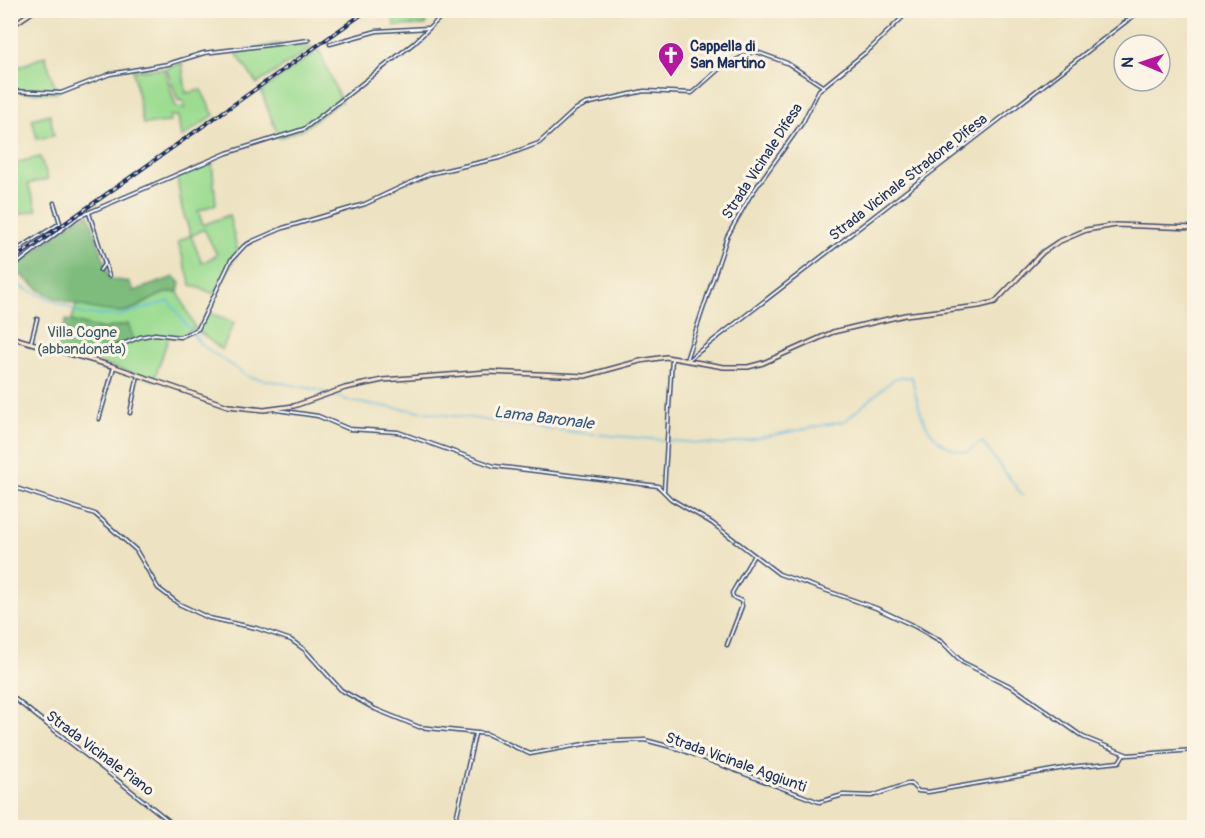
<svg xmlns="http://www.w3.org/2000/svg" width="1205" height="838" font-family="Pangolin,sans-serif">
  <rect width="100%" height="100%" fill="#fcf5e5"/>
  <filter id="ink" filterUnits="userSpaceOnUse"><feTurbulence type="fractalNoise" baseFrequency=".0167" numOctaves="2"/><feDisplacementMap in="SourceGraphic" scale="12" xChannelSelector="R" yChannelSelector="G"/><feConvolveMatrix kernelMatrix="1 2 1 2 8 2 1 2 1" color-interpolation-filters="sRGB"/></filter>
  <filter id="wash" filterUnits="userSpaceOnUse"><feTurbulence type="fractalNoise" baseFrequency=".008" numOctaves="4" result="noise"/><feDisplacementMap in="SourceGraphic" scale="24" xChannelSelector="R" yChannelSelector="G"/><feGaussianBlur stdDeviation="1.35" result="paint"/><feColorMatrix in="noise" values="0 0 0 0 0 0 0 0 0 0 0 0 0 0 0 0 0 1.4 0 .05"/><feComposite in="paint" operator="in"/></filter>
  <g filter="url(#wash)">
    <rect width="100%" height="100%" fill="#ede2c1"/>
    <g fill="#9cdc91" stroke="#5c8678" stroke-width="1.5" fill-rule="evenodd">
      <polygon points="393,11 424,11 426,25 394,26"/>
      <polygon points="275,44 313,47 257,84 236,53"/>
      <polygon points="319,50 341,101 301,130 279,138 261,91"/>
      <polygon points="45,56 57,93 11,92 11,70"/>
      <polygon points="182,63 186,93 201,90 214,115 181,138 178,116 170,116 170,122 143,124 133,70 164,69 176,107 185,108 183,101 178,100 166,68"/>
      <polygon points="50,114 54,136 37,139 32,119"/>
      <polygon points="40,157 48,179 28,184 37,210 11,216 11,164"/>
      <path d="M212,162L216,204L198,211L203,225L229,215L238,252L215,294L191,285L178,242L191,235L182,209L177,177ZM204,229L217,255L202,263L191,236Z"/>
      <polygon points="171,291 178,292 195,328 177,338 169,336 154,380 87,359 109,352 131,340 128,324 104,329 71,322 77,303 90,308"/>
      <polygon points="208,312 234,323 222,350 197,330"/>
    </g>
    <g fill="#7dbc7b" stroke="#4c766c" stroke-width="1.5">
      <path d="M89,214L110,279L129,282L134,291L174,277L180,283L178,292C157,290 142,310 122,312C105,313 55,301 41,291C30,283 24,275 11,270L74,221Z"/>
      <polygon points="66,320 103,329 128,324 134,339 87,359 56,350"/>
    </g>
    <g fill="none" stroke-linecap="round" stroke-linejoin="round">
      <path stroke="#66bbe3" stroke-width="1.5" d="M10,282L84,314L120,316L169,301L200,344L249,377L314,389L353,402L580,433L722,445L845,421L895,378L912,377C918,411 927,448 967,452L982,442L1023,496"/>
    </g>
  </g>
  <g filter="url(#ink)">
    <g fill="none" stroke-linecap="round" stroke-linejoin="round">
      <g stroke="#3a4a6d" stroke-width="5">
        <g id="street">
          <polyline points="330,44 377,31 429,28"/>
          <polyline points="10,91 61,93 110,74 168,64 204,53 309,40"/>
          <polyline points="89,213 109,276"/>
          <polyline points="10,254 60,223 54,203"/>
          <polyline points="10,269 78,217 227,153 304,129 414,43 448,10"/>
          <polyline points="100,270 105,263"/>
          <polyline points="31,342 37,319"/>
          <polyline points="87,359 140,337 155,334 180,337 198,329 231,260 244,246 253,241 283,228 365,204 429,174 499,158 539,143 576,109 586,104 644,91 692,93 719,69 754,51 787,63 824,87"/>
          <polyline points="686,360 727,237 750,196 803,122 819,90 871,48 910,10"/>
          <polyline points="688,360 1141,10"/>
          <polyline points="277,410 318,416 349,429 398,432 494,466 658,486 671,499 712,523 779,574 876,608 916,627 942,642 962,662 1014,688 1083,737 1128,755 1194,750"/>
          <polyline points="130,413 138,375"/>
          <polyline points="99,419 114,367"/>
          <polyline points="10,486 95,514 136,550 158,588 179,604 209,618 256,628 291,640 305,650 341,690 375,709 419,727 487,734 530,754 595,742 645,740 679,749 819,802 843,795 872,796 907,784 911,784 918,791 928,792 1070,767 1119,762 1124,754"/>
          <polyline points="664,490 672,358"/>
          <polyline points="727,645 742,606 741,601 733,597 732,593 754,555"/>
          <polyline points="10,695 178,828"/>
          <polyline points="454,828 475,734"/>
        </g>
      </g>
      <g stroke="#3a4a6d" stroke-width="6">
        <g id="secondary">
          <polyline points="10,27 35,10"/>
          <polyline points="10,337 112,366 228,406 264,410 294,406 345,388 383,380 488,372 585,376 640,361 666,357 724,367 748,367 763,363 833,332 905,315 979,306 995,302 1043,252 1058,242 1086,230 1116,225 1194,228"/>
        </g>
      </g>
      <use href="#street" stroke="#fff" stroke-width="2"/>
      <use href="#secondary" stroke="#fce5cf" stroke-width="3"/>
      <g stroke="#1b2f5e" stroke-width="4">
        <polyline id="rail" points="10,262 368,10"/>
      </g>
      <use href="#rail" stroke="#fcf5e5" stroke-width="1.5" stroke-dasharray="4.5" stroke-linecap="butt"/>
    </g>
  </g>
  <defs>
    <g id="church-pin" transform="scale(1.35)"><path d="M0 17L-7.5 6A9.5 9.5 0 1 1 7.5 6Z" fill="#b5179e" stroke="#fcf5e5"/><path d="M-1.2-6h2.4v3.5h3.3v2.4h-3.3V6h-2.4V-.1h-3.3v-2.4h3.3Z" fill="#fff"/></g>
  </defs>
  <g fill-rule="evenodd">
    <use href="#church-pin" x="671" y="55"/>
  </g>
  <g text-anchor="middle" stroke-width="6" stroke-linejoin="round" paint-order="stroke">
    <g font-size="15" font-weight="bold" fill="#1b2f5e" stroke="#fcf5e5" text-anchor="start">
      <text x="690" y="51">Cappella di<tspan x="690" dy="17">San Martino</tspan></text>
    </g>
    <g font-size="15" fill="#1b2f5e" stroke="#fcf5e5">
      <text transform="translate(762 161) rotate(-57)" y="5">Strada Vicinale Difesa</text>
      <text transform="translate(908 177) rotate(-38)" y="5">Strada Vicinale Stradone Difesa</text>
      <text transform="translate(100 753) rotate(37)" y="5">Strada Vicinale Piano</text>
      <text transform="translate(736 762) rotate(20)" y="5">Strada Vicinale Aggiunti</text>
    </g>
    <g font-size="15" fill="#3b5a6b" stroke="#fcf5e5">
      <text x="82" y="337">Villa Cogne<tspan x="82" dy="17">(abbandonata)</tspan></text>
    </g>
    <g font-size="16" font-style="italic" fill="#325986" stroke="#fcf5e5">
      <text transform="translate(544 417) rotate(7)" y="6">Lama Baronale</text>
    </g>
  </g>
  <rect width="1205" height="838" fill="none" stroke="#fcf5e5" stroke-width="36"/>
  <g transform="translate(1142 63) rotate(272)"><circle r="28" fill="#fcf5e5" stroke="#a2a6af" stroke-width="1.5"/>
  <path d="M0-4.5L10 22L0 15L-10 22Z" fill="#b5179e"/>
  <text y="-9" font-size="16" font-weight="bold" text-anchor="middle" fill="#1b2f5e">N</text>
  </g>
</svg>
